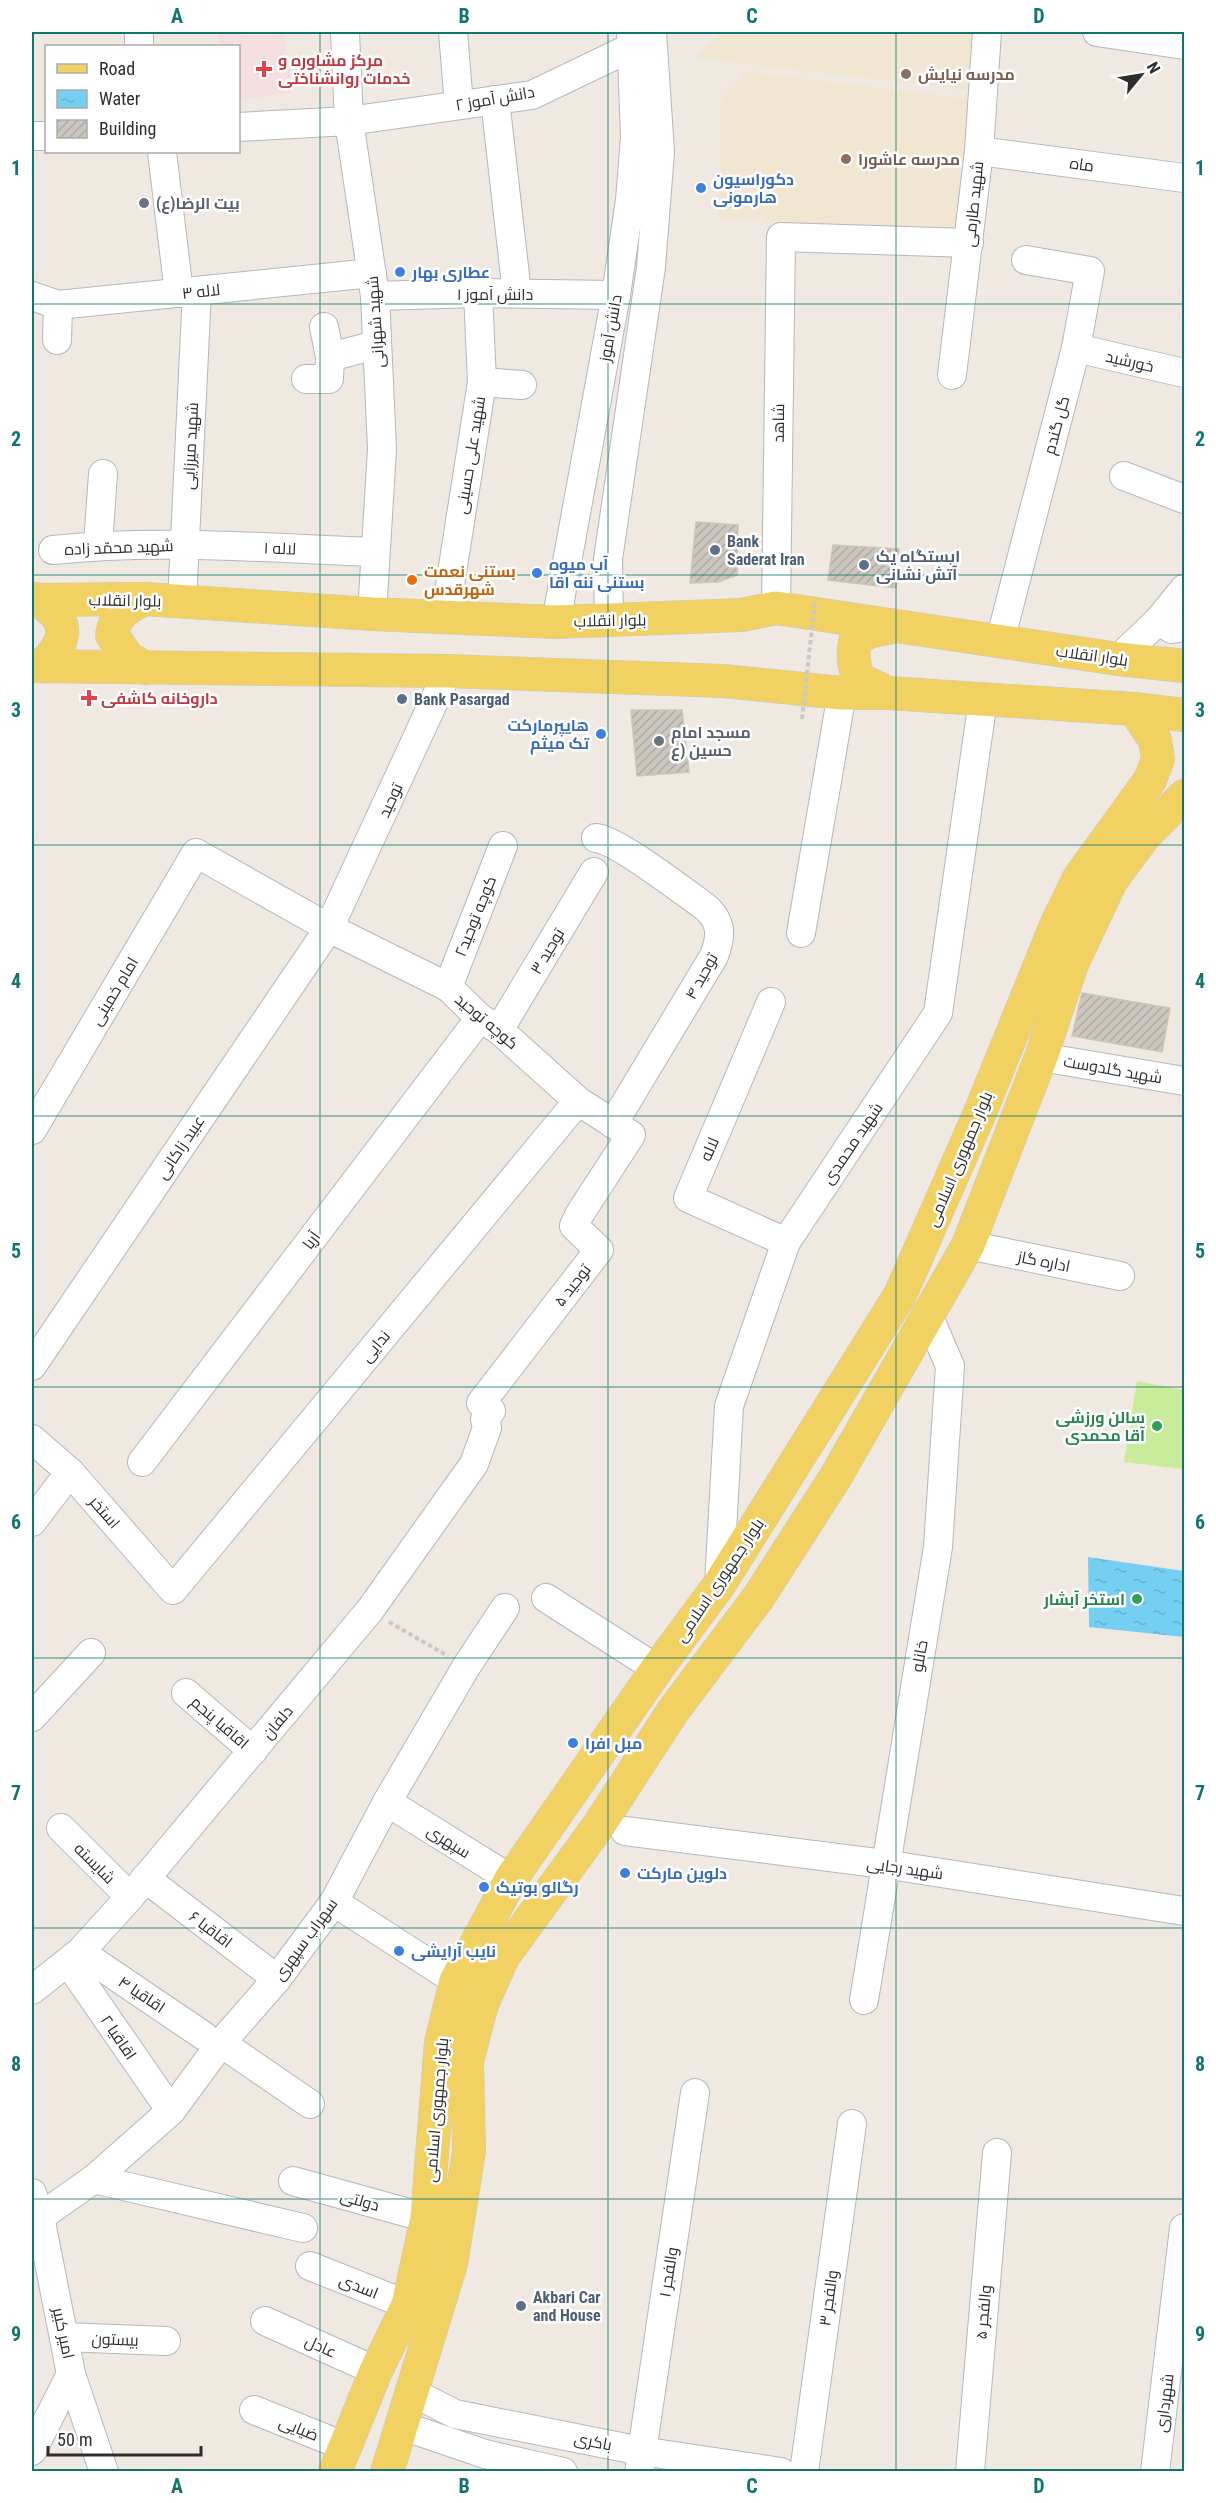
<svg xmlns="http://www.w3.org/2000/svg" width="1216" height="2503" font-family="'Roboto Condensed',Cairo,sans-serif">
  <defs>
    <pattern id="water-ripples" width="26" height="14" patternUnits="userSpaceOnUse" patternTransform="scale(1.5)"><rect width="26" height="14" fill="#75cff0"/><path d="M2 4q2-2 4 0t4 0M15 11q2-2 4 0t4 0" fill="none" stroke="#66b2ce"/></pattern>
    <pattern id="building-hatch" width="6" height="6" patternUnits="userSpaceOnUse" patternTransform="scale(1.5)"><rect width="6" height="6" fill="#cbc7bf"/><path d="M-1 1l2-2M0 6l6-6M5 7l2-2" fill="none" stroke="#afaba4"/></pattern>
  </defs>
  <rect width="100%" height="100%" fill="#efe9e1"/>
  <g fill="#f0e6d1">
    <polygon points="722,32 979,32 976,91 696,58"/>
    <polygon points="747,72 978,100 966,229 767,229 765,217 719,218 720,101"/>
  </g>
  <polygon fill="#f5dfe0" points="239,32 284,32 293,92 239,100 238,46 220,46 218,34"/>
  <polygon fill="#c9ec9a" points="1137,1381 1184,1390 1184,1469 1124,1462"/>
  <polygon fill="url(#water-ripples)" points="1088,1557 1184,1571 1184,1637 1089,1627"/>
  <g fill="url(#building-hatch)" stroke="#cbc5ba" stroke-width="1.5">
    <polygon points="696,522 738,525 737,575 718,582 690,583"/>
    <polygon points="833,545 899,549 896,588 828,580"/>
    <polygon points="631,710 682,710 689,772 637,776"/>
    <polygon points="1082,993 1170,1008 1162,1052 1072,1036"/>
  </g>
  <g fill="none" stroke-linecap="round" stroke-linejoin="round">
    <g stroke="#b4b7c1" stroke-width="30">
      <g id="minor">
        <polyline points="139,32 139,46"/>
        <polyline points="345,32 349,121 375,296 382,449 372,614"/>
        <polyline points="453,32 459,105"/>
        <polyline points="1097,32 1184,45"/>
        <polyline points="495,100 517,293"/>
        <polyline points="238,127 349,121 532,95 632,47"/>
        <polyline points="32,136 46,136"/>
        <polyline points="979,151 1184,178"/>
        <polyline points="162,152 179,293"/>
        <polyline points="32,296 58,305 372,273"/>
        <polyline points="375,296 478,293 616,295"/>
        <polyline points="57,340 58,305"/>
        <polyline points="1076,348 1184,373"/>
        <polyline points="330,357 376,345"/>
        <polyline points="952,375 979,151 987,32"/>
        <polyline points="306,379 329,379 330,357 324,327"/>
        <polyline points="482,382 522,385"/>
        <polyline points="1124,476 1184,499"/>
        <polyline points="98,545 103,474"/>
        <path d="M53,550C159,539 267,548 374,552"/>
        <polyline points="182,602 197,291"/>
        <polyline points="776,608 781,237 969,243"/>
        <polyline points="445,617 482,382 478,293"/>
        <polyline points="609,621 608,559 651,267 660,152 652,32"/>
        <polyline points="1158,621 1172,629 1184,627"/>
        <polyline points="556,622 616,295 630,200 635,137 631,32"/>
        <polyline points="1000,641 1076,348 1090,271 1026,260"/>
        <polyline points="1118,659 1158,621 1184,589"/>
        <path d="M596,838C617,840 683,891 704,906C722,921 722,935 714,956L613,1124"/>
        <polyline points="801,933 842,693"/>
        <polyline points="448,987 503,846"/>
        <polyline points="771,1002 688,1198 786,1242"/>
        <polyline points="499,1030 594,872"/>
        <polyline points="1041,1057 1184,1081"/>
        <polyline points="32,1130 196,853 329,928 448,987 480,1018 499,1030 578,1101 631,1135 579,1215 574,1226 599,1250 481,1403 491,1411 485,1419 487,1428 474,1464 370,1610 130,1897 80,1952 32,1990"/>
        <polyline points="968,1245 1120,1276"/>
        <polyline points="32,1366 329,928 448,671"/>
        <polyline points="32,1439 70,1472 173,1590 578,1101"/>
        <polyline points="142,1462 480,1018"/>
        <polyline points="32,1522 70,1472"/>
        <polyline points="719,1585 729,1406 786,1242 938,1013 983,700"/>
        <polyline points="546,1598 657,1669"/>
        <polyline points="186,1693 253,1751"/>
        <polyline points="32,1717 91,1653"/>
        <polyline points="387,1802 511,1879"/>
        <polyline points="61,1828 130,1897"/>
        <polyline points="625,1831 884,1864 1184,1911"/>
        <polyline points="145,1878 277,1979"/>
        <polyline points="334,1902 456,1981"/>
        <polyline points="80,1952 204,2036"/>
        <polyline points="68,1962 171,2111"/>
        <polyline points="864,2000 938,1547 950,1366 928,1315"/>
        <polyline points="221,2043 310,2104"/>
        <polyline points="94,2179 303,2228"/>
        <polyline points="293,2181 427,2218"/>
        <polyline points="32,2193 40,2217 71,2374 104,2472"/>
        <polyline points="40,2217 94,2179 171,2111 221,2043 277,1979 334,1902 387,1802 466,1667 505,1608"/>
        <polyline points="310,2266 408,2305"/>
        <polyline points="265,2321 376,2371"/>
        <polyline points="64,2337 166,2341"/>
        <polyline points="410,2391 455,2414 641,2451 781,2472"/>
        <polyline points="254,2410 344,2446"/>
        <polyline points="400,2425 485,2454 563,2472"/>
        <polyline points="32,2451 71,2374"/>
        <polyline points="639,2472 695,2093"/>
        <polyline points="804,2472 852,2124"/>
        <polyline points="970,2472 997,2153"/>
        <polyline points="1155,2472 1184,2228"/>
      </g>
    </g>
    <g stroke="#c9c9c9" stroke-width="34">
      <g id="major">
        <path d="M36,599C70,620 70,638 42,666"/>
        <path d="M144,599C127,608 115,614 112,635L128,658L146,668"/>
        <polyline points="32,600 144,599 372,614 556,622 742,615 776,608 1118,659 1184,666"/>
        <polyline points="32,666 448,671 724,681 842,693 888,693 1134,709 1184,715"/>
        <path d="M888,693L859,679C853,664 852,654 856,638L872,631L892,627"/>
        <polyline points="335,2472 376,2371 408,2305 427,2218 441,2042 456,1981 511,1879 657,1669 719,1585 900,1295 979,1115 1057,923 1079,878 1150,780 1158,759 1155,740 1134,709"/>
        <polyline points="387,2472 451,2264 469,2151 467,2061 482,2004 503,1957 599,1825 673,1711 758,1598 835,1478 968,1245 1041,1057 1072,964 1111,881 1145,835 1184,796"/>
      </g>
    </g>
    <polyline stroke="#c9c9c9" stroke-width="4" stroke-dasharray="4.5 3" stroke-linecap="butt" points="389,1622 448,1656"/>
    <use href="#minor" stroke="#fff" stroke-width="28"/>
    <use href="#major" stroke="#f2d163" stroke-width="33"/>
    <polyline stroke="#c9c9c9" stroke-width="4" stroke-dasharray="4.5 3" stroke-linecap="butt" points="802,719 815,600"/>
  </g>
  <path fill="none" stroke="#0f766e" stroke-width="1.5" stroke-opacity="0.55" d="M320,32V2472M608,32V2472M896,32V2472M32,304H1184M32,575H1184M32,845H1184M32,1116H1184M32,1387H1184M32,1658H1184M32,1928H1184M32,2199H1184"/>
  <g fill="#e0444e" stroke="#fff" stroke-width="2">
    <path d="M261 60h6v6h6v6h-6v6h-6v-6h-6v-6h6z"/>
    <path d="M86 689h6v6h6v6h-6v6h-6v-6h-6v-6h6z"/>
  </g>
  <g fill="#8d6e63" stroke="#fff" stroke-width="2">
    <circle cx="906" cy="74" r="6"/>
    <circle cx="846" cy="159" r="6"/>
  </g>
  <g fill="#3f7fe0" stroke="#fff" stroke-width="2">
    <circle cx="701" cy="188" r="6"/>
    <circle cx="400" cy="272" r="6"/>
    <circle cx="537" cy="573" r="6"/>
    <circle cx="601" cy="734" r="6"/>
    <circle cx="573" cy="1743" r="6"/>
    <circle cx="625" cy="1873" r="6"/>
    <circle cx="484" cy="1887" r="6"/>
    <circle cx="399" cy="1951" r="6"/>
  </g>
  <g fill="#6b7280" stroke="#fff" stroke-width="2">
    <circle cx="144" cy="203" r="6"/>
    <circle cx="659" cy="741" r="6"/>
  </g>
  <g fill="#5c6f8a" stroke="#fff" stroke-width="2">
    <circle cx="715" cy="550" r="6"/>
    <circle cx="864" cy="565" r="6"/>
    <circle cx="402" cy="699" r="6"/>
    <circle cx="521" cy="2306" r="6"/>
  </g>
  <circle fill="#e8710a" stroke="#fff" stroke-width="2" cx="412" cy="580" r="6"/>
  <g fill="#2e9e5b" stroke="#fff" stroke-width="2">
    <circle cx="1157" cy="1426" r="6"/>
    <circle cx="1137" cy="1599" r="6"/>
  </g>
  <g text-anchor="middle" stroke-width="5" stroke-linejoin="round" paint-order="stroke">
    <g font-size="16" font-weight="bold" fill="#be3a42" stroke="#fff" text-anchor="start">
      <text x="278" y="66">مرکز مشاوره و<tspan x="278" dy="18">خدمات روانشناختی</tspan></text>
      <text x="101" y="704">داروخانه کاشفی</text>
    </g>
    <g font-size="16" font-weight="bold" fill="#785e54" stroke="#fff" text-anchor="start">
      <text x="918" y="80">مدرسه نیایش</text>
      <text x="858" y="165">مدرسه عاشورا</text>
    </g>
    <g font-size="16" fill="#2e2e2e" stroke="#fff">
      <text transform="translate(495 98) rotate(-10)" y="6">دانش آموز ۲</text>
      <text transform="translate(1082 164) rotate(8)" y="6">ماه</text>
      <text transform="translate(973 204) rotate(-84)" y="6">شهید طارمی</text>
      <text transform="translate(201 291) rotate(-6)" y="6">لاله ۳</text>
      <text x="495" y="300">دانش آموز ۱</text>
      <text transform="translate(375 322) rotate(-94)" y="6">شهید شهرانی</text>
      <text transform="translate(610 328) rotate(-80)" y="6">دانش آموز</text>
      <text transform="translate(1130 361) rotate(13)" y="6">خورشید</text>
      <text transform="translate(778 423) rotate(-89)" y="6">شاهد</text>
      <text transform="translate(1056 425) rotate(-75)" y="6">گل گندم</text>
      <text transform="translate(190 446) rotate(-87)" y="6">شهید میرزایی</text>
      <text transform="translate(470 455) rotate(-81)" y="6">شهید علی حسینی</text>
      <text transform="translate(119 547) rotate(-2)" y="6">شهید محمّد زاده</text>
      <text transform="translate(280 548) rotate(2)" y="6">لاله ۱</text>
      <text transform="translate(125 600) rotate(1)" y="6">بلوار انقلاب</text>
      <text transform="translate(610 620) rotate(-1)" y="6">بلوار انقلاب</text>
      <text transform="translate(1092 655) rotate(8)" y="6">بلوار انقلاب</text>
      <text transform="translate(390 800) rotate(-65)" y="6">توحید</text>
      <text transform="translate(475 916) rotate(-68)" y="6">کوچه توحید۲</text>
      <text transform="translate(547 951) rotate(-59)" y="6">توحید ۳</text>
      <text transform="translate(701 976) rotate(-61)" y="6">توحید ۴</text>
      <text transform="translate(114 991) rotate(-59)" y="6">امام خمینی</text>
      <text transform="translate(487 1021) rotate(40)" y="6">کوچه توحید</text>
      <text transform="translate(1113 1069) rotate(10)" y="6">شهید گلدوست</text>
      <text transform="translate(852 1143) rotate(-56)" y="6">شهید محمدی</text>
      <text transform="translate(180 1147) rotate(-56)" y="6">عبید زاکانی</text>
      <text transform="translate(709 1149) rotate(-67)" y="6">لاله</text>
      <text transform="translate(959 1159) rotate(-67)" y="6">بلوار جمهوری اسلامی</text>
      <text transform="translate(311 1240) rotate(-53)" y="6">آریا</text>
      <text transform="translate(1044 1261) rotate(11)" y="6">اداره گاز</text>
      <text transform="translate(572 1285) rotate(-52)" y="6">توحید ۵</text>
      <text transform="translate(375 1346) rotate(-50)" y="6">ندایی</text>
      <text transform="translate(105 1512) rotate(49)" y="6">استخر</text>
      <text transform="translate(719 1580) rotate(-56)" y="6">بلوار جمهوری اسلامی</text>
      <text transform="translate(919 1656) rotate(-80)" y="6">خانلو</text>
      <text transform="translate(220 1722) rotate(41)" y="6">اقاقیا پنجم</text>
      <text transform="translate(277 1722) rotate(-50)" y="6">دلفان</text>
      <text transform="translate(449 1841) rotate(32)" y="6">سپهری</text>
      <text transform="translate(95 1863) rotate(45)" y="6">شایسته</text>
      <text transform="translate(905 1868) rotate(8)" y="6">شهید رجایی</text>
      <text transform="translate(211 1929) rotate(37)" y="6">اقاقیا ۶</text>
      <text transform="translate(305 1939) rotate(-54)" y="6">سهراب سپهری</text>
      <text transform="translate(142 1994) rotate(34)" y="6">اقاقیا ۴</text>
      <text transform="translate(119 2037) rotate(56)" y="6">اقاقیا ۲</text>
      <text transform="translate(436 2110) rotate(-85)" y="6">بلوار جمهوری اسلامی</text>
      <text transform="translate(360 2200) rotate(16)" y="6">دولتی</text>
      <text transform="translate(668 2272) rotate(-81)" y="6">والفجر ۱</text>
      <text transform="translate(359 2286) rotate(22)" y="6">اسدی</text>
      <text transform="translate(828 2298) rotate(-82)" y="6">والفجر ۳</text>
      <text transform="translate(983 2312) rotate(-85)" y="6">والفجر ۵</text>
      <text transform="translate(64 2333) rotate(78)" y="6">امیر کبیر</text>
      <text transform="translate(115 2339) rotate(2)" y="6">بیستون</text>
      <text transform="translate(321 2346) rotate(24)" y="6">عادل</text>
      <text transform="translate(1164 2403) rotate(-83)" y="6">شهرداری</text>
      <text transform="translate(299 2428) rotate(22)" y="6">ضیایی</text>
      <text transform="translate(593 2441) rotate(11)" y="6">باکری</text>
    </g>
    <g font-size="16" font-weight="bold" fill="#366cbe" stroke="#fff" text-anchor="start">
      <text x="713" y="185">دکوراسیون<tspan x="713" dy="18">هارمونی</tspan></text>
      <text x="412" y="278">عطاری بهار</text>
      <text x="549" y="570">آب میوه<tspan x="549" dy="18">بستنی ننه اقا</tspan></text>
      <text x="589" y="731" text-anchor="end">هایپرمارکت<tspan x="589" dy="18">تک میثم</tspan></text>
      <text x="585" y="1749">مبل افرا</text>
      <text x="637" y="1879">دلوین مارکت</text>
      <text x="496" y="1893">رگالو بوتیک</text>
      <text x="411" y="1957">نایب آرایشی</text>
    </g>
    <g font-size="16" font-weight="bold" fill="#5b616d" stroke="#fff" text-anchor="start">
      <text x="156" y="209">بیت الرضا(ع)</text>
      <text x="671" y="738">مسجد امام<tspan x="671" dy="18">حسین (ع</tspan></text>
    </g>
    <g font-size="16" font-weight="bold" fill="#4e5e75" stroke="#fff" text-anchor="start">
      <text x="727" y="547">Bank<tspan x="727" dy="18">Saderat Iran</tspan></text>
      <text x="876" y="562">ایستگاه یک<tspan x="876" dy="18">آتش نشانی</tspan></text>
      <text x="414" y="705">Bank Pasargad</text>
      <text x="533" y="2303">Akbari Car<tspan x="533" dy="18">and House</tspan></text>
    </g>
    <g font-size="16" font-weight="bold" fill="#c56008" stroke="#fff" text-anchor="start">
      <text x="424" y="577">بستنی نعمت<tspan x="424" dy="18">شهرقدس</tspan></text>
    </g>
    <g font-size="16" font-weight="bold" fill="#27864d" stroke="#fff" text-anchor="end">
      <text x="1145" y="1423">سالن ورزشی<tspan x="1145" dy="18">آقا محمدی</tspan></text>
      <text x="1125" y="1605">استخر آبشار</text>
    </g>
  </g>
  <rect width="1216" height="2503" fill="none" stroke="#ffffff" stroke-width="66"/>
  <rect x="45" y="45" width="195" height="108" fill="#ffffff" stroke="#ababab" stroke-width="1.5"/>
  <rect x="57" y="64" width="30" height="9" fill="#f2d163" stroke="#ababab" stroke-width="1.5"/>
  <text x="99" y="75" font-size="18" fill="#2e2e2e">Road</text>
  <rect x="57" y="90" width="30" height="18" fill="url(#water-ripples)" stroke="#ababab" stroke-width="1.5"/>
  <text x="99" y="105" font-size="18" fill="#2e2e2e">Water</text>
  <rect x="57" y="120" width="30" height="18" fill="url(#building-hatch)" stroke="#ababab" stroke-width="1.5"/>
  <text x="99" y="135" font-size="18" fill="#2e2e2e">Building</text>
  <g transform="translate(1141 75) rotate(60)" stroke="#ffffff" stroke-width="4.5" paint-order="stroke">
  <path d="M0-4.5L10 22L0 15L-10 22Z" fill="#2e2e2e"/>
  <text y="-9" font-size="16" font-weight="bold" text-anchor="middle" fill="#2e2e2e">N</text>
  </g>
  <path d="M48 2446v9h153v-9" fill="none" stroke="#2e2e2e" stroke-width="3"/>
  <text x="57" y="2446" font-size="18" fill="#2e2e2e" stroke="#ffffff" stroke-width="4.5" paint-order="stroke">50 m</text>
  <rect x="33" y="33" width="1150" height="2437" fill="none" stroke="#0f766e" stroke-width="2"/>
  <g font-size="20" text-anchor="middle" font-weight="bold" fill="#0f766e">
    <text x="177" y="23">A</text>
    <text x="464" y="23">B</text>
    <text x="752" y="23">C</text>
    <text x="1039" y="23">D</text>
    <text x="16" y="175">1</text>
    <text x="1200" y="175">1</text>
    <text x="16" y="446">2</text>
    <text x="1200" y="446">2</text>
    <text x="16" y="717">3</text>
    <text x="1200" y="717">3</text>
    <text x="16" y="988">4</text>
    <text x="1200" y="988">4</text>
    <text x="16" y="1258">5</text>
    <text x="1200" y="1258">5</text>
    <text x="16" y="1529">6</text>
    <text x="1200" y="1529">6</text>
    <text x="16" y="1800">7</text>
    <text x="1200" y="1800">7</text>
    <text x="16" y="2071">8</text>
    <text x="1200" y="2071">8</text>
    <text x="16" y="2341">9</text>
    <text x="1200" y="2341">9</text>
    <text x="177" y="2493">A</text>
    <text x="464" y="2493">B</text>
    <text x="752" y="2493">C</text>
    <text x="1039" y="2493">D</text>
  </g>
</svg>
